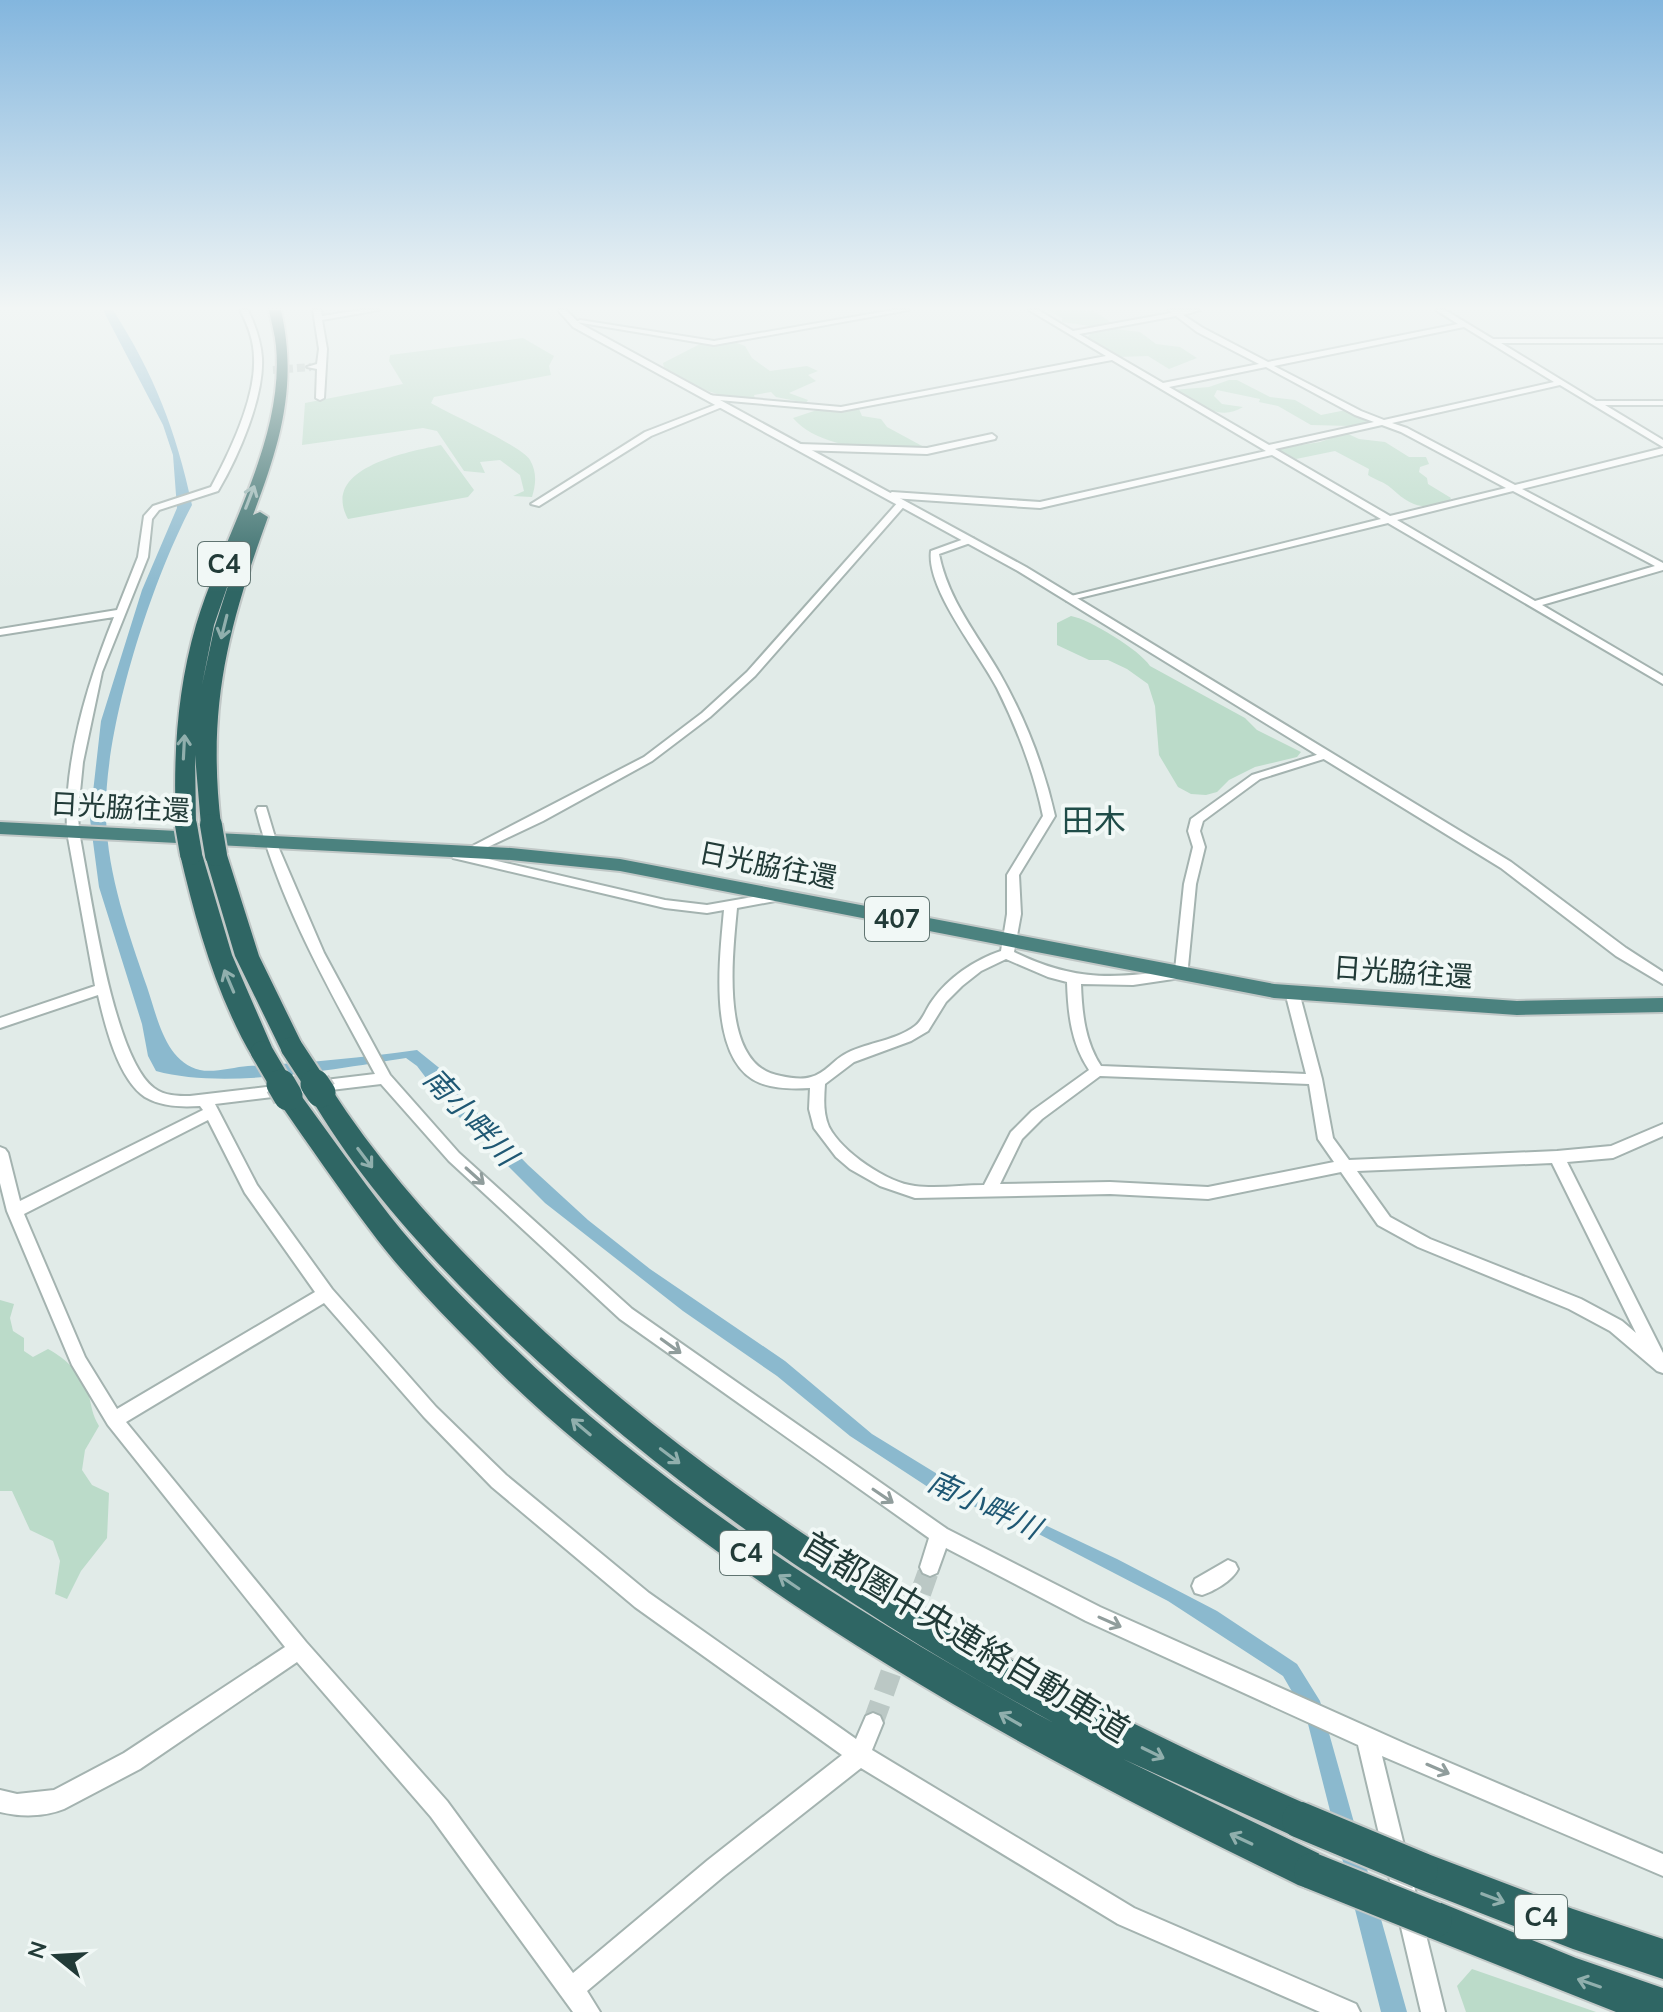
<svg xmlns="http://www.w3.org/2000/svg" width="1663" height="2012" font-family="Mulish,'Noto Sans JP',sans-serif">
  <rect width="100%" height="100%" fill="#e1ebe8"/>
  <g fill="#bbdbc9">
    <polygon points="1047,310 1094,311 1109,321 1107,328 1140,332 1156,344 1180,347 1197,358 1169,369 1148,356 1118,357 1087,338 1093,331 1090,326 1062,322 1062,318"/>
    <path d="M523,338L554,356L549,366L551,375L434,397L431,403C451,415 522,446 530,460C537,472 536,484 532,497L513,496L524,491L520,475L500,460L480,462L485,473L464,471L437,431L423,428L302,445L305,403L403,384L389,361L390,355Z"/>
    <path d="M732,341L745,346L752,358L770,371L807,366L818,371L808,375L816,381L789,393L808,400L806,403L776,397L771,392L754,395L755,399C724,401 689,385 664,368L663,363L700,344Z"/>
    <path d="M1229,380H1237L1270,397L1295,400L1321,415L1346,410L1369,423L1351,426L1311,425L1278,406L1259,402L1260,399L1217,390L1214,396L1222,404L1243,407C1218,423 1195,401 1172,390L1209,387Z"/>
    <path d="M820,409H859L862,416L881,419L887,427L924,447C885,452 820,450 793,418Z"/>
    <path d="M1346,433L1359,439L1385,442L1409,457H1426L1429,464L1420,467L1419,472L1427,478L1428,484L1451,498L1448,503C1420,510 1411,506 1391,488C1385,482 1375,480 1368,475L1369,469L1335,451L1296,459L1276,449L1320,442Z"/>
    <path d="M441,445L474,490L468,497L348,519C320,468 407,452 441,445Z"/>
    <path d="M1071,616C1089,619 1140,650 1150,666L1245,718L1257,730L1301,752L1297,757L1255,767L1229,780L1217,792L1206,795L1191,794L1178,787L1159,755L1155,706L1148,684L1127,669L1108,660H1089L1057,645V623Z"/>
    <path d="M0,1300L14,1304L10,1318L13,1331L24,1338V1351L33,1357L48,1349C65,1358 85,1376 89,1396C92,1408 92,1414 99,1426L85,1450L82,1470L92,1485L109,1493L107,1538L81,1571L67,1599L55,1594L60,1561L53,1541L30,1530L12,1491H0Z"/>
    <polygon points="1472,1969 1596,2012 1466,2012 1457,1986"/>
  </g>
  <path fill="#8bb9ce" d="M103,310H113C154,374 176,430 192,505C151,582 103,730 106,818C108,876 128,932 147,987C157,1016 165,1062 200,1070C214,1073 234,1067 248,1066C305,1063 361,1058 417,1050L448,1075L472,1107L528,1165L588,1220L650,1269L785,1361L872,1434L939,1475L1117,1559L1217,1611L1297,1664L1320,1701L1407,2012H1381L1306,1716L1283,1676L1168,1601L1029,1529L931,1489L850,1436L777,1376L683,1311L545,1203L445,1103L417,1066L406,1058C335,1069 225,1090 156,1071L148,1056L142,1024L99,887L90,819L101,721L142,590L177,508L173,455L163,425Z"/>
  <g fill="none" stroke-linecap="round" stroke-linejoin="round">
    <polyline stroke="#bbc8c5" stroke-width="8" stroke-dasharray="8 4" stroke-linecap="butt" points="273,370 311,367"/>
    <g stroke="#bbc8c5" stroke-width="21" stroke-dasharray="21 11" stroke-linecap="butt">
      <polyline points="910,1623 930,1567"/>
      <polyline points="873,1723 898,1653"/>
    </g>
    <g stroke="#a4b3b0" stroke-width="4">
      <g id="minor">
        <path d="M240,310H248C255,325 261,341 262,358C264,398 238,457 218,491L159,510L152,519L148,557L102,672L83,762L78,812L79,832C90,887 112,1057 154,1088C165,1096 177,1096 190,1096L375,1074C329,989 280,904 256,810L258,807H266L277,844L324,953L390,1075L459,1153L632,1309L947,1529L1100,1607L1408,1745L1663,1854V1876L1382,1756L1445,2012H1421L1358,1745L1086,1621L946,1548L937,1573L930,1576L923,1573L920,1567L929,1538L620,1319L449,1161L381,1084L215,1104L257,1185L332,1289L436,1407L506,1475L649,1593L856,1739L866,1716L873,1713L880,1716L883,1723L872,1750L1134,1908L1356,2004L1360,2012H1320L1118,1924L861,1768L724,1876L587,1991L600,2012H573L431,1817L297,1662L140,1769L64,1809C44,1817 20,1817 0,1812V1790L17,1794L54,1790L124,1753L285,1647L108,1425L72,1365L7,1211L0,1183V1147L5,1149L8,1153L20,1201L203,1110L200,1106C182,1107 162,1107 145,1097C118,1079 105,1025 98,995L0,1028V1018L95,986L67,832C64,759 87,684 114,617L0,635V629L117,610L138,557L144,516L153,506L211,487C230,452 256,397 254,358C254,341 248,325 240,310ZM208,1120L245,1193L315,1292L117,1409L85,1357L24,1214ZM324,1303L424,1417L492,1487L635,1607L842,1755L708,1860L573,1973L447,1801L306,1642L126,1422Z"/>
        <polygon points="313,310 321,310 322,316 361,310 379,310 322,320 327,349 324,398 320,400 316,398 317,369 307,367 317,364 319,349"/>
        <polygon points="893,310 909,310 714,345 576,322 580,320 714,341"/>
        <path d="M1029,310H1038L1073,331L1171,313L1168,310H1200L1183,315L1203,328L1268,362L1458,324L1436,310H1445L1493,339H1663V343H1501L1596,401H1663V405H1605L1663,440V447L1560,385L1392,423L1407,428L1515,485L1663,448V454L1522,489L1663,563V570L1542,605L1663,676V684L1388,523L1067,601V597L1381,519L1272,455L1040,508L892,498L887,495L892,492L1040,502L1266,451L1112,360L841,411L707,399L703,397L707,395L841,407L1106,356ZM1176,316L1197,332L1259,364L1163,383L1079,334ZM1464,327L1554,382L1384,420L1361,411L1274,366ZM1266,367L1355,415L1374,422L1269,445L1169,387ZM1382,425L1401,432L1506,488L1390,516L1275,449ZM1513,491L1655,566L1535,601L1397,520Z"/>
        <polygon points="720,403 727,405 651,436 539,506 531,504 645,432"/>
        <polygon points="992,434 996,437 995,439 927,454 799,450 795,447 799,444 927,448"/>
        <path d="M899,501L907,503L755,676L710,717L652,761L543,821L471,855L665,900L707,905L781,892L786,893L787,896L786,899L737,908C733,953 718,1067 781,1076C790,1078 802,1080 811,1077C825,1074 834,1059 847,1053C869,1042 895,1041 915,1026C923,1020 926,1009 932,1001C948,978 974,960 1001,951L1007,914V875L1043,816C1034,772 1017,728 997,688C979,653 926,589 931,551L967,538H973V542L939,554C948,600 977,634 1000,674C1025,718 1044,767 1055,816L1019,875L1021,914L1014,952C1074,981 1111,979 1175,970L1184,884L1193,847L1188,831L1191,819L1252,775L1326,752L1332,755L1330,757L1260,779L1203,821L1200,831L1205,847L1196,884L1187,977L1133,985L1081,984C1082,1013 1085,1042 1101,1066L1306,1074L1285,992L1292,987L1299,992L1322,1079L1333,1138L1349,1160L1557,1151L1611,1146L1663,1124V1136L1613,1158L1567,1162L1663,1353V1373L1657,1371L1610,1331L1569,1309L1418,1247L1378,1225L1341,1172L1208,1199L1110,1194L915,1198L880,1186L850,1169L836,1157L814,1128L809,1109L810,1088C795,1089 775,1089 760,1083C706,1061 720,956 724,910L707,913L665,908L453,858L451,855L453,852H461L644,757L702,713L747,672ZM1006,959L1048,977L1067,982C1068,1013 1071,1043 1089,1070L1032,1111L1011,1132L984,1185C962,1185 937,1189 915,1186C887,1183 842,1152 829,1127C823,1113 824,1099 825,1084L854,1062L911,1041L928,1031L946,1002L962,986L981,971ZM1100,1076L1309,1084L1318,1139L1334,1162L1208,1187L1110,1182L1000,1184L1022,1139L1042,1119ZM1552,1163L1636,1333L1622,1321L1581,1299L1430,1239L1390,1217L1357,1171Z"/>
        <path d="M1228,1560L1235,1563L1238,1569C1232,1581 1214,1591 1202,1595L1195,1593L1192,1586L1195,1579Z"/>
      </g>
    </g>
    <g stroke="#a4b3b0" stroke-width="4">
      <polygon id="tertiary" points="558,310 566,310 579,323 1026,567 1511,862 1626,948 1663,972 1663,984 1616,956 1501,868 1018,571 573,327"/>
    </g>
    <g stroke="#c1c8c7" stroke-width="4">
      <polygon id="trunk" points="0,822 511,848 620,859 1274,984 1517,1001 1663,998 1663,1012 1517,1015 1274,998 620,871 511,860 0,834"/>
    </g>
    <g stroke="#c1c8c7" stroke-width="4">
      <g id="motorway">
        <path d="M269,310H281C298,386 280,444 253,515L260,512L268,517C228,627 207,707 221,825L211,831L201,825L195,755L196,825L186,831L176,825C173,758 177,690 196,625C222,538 285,440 276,346C275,334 271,322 269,310ZM234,567L214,629L202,685L214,625Z"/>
        <path d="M191,848L202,854L232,955L274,1052L271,1058L262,1061L253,1058C217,997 196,923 180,854Z"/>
        <polygon points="216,849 227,855 259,956 304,1048 301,1054 292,1057 283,1054 235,956 205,855"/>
        <path d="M321,1084L330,1087C390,1180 465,1258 546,1333C770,1538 1037,1686 1313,1807L1319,1820L1313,1833L1300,1839L1123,1759L1326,1857L1331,1871L1326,1885L1312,1890L1298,1885C1076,1777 859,1662 662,1510C599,1461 535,1410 480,1352C442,1314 402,1273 370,1230C339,1189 309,1145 279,1102L275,1096L279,1090L288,1087L297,1090C328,1132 358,1175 390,1216C423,1258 463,1298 501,1335C658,1490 847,1606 1037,1714L1054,1723C860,1616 675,1492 513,1338C436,1265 362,1186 308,1093L312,1087Z"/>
        <polygon points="1420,1851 1573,1909 1663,1939 1663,1979 1573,1949 1406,1884 1401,1870 1406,1856"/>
        <polygon points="1434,1900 1576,1958 1663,1988 1663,2012 1616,2012 1420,1934 1414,1920 1420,1906"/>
      </g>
    </g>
    <use href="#minor" fill="#fff" fill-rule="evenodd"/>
    <use href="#tertiary" fill="#fff" fill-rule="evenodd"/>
    <use href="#trunk" fill="#4b827f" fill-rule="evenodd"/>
    <use href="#motorway" fill="#2f6664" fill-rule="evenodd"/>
    <g stroke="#c1c8c7" stroke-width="26" stroke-linecap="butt">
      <g id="motorway-bridge-far2">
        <polyline points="186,825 191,854"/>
        <polyline points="211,825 216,855"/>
        <polyline points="292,1048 317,1086"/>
        <polyline points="262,1052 282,1086"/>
      </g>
    </g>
    <g stroke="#c1c8c7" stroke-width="33" stroke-linecap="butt">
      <g id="motorway-bridge-far1">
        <polyline points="281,1084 288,1096"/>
        <polyline points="315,1084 321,1093"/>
      </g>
    </g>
    <g stroke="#c1c8c7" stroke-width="40" stroke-linecap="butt">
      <g id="motorway-bridge">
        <polyline points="1300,1820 1420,1870"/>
        <polyline points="1312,1871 1434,1920"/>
      </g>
    </g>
    <use href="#motorway-bridge-far2" stroke="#2f6664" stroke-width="22"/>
    <use href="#motorway-bridge-far1" stroke="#2f6664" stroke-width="29"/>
    <use href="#motorway-bridge" stroke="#2f6664" stroke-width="36"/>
  </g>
  <defs><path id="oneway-shaft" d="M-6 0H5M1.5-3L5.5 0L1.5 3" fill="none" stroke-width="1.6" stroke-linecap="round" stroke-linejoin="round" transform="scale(2)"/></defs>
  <g stroke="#90afad">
    <use href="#oneway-shaft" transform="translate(250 497) rotate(-69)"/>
    <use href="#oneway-shaft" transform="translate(224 627) rotate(104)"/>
    <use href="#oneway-shaft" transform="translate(184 747) rotate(-87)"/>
    <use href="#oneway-shaft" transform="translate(229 981) rotate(-113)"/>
    <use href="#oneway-shaft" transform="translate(365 1158) rotate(53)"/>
    <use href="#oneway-shaft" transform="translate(581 1427) rotate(-140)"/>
    <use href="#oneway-shaft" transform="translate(670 1456) rotate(37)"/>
    <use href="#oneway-shaft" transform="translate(789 1582) rotate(-146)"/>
    <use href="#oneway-shaft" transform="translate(1010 1719) rotate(-150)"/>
    <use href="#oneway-shaft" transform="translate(1153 1753) rotate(26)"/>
    <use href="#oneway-shaft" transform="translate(1241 1839) rotate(-155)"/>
    <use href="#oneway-shaft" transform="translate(1493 1898) rotate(21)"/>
    <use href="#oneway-shaft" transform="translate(1589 1983) rotate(-161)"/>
  </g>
  <g stroke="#909d9c">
    <use href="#oneway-shaft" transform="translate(475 1176) rotate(42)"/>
    <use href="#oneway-shaft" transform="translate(671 1346) rotate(36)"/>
    <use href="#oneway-shaft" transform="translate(883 1496) rotate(34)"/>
    <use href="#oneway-shaft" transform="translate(1110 1622) rotate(24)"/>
    <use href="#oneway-shaft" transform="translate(1438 1769) rotate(23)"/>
  </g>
  <linearGradient id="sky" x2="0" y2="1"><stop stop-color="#83b6de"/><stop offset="0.52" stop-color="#f2f6f5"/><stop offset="1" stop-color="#f2f6f5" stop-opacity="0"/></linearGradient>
  <rect width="1663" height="592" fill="url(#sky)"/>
  <g text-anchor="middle" stroke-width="8" stroke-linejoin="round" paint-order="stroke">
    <g fill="#f1f8f6" stroke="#607471" stroke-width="2">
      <rect x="198" y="542" width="52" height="44" rx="6"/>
      <rect x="865" y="897" width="64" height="44" rx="6"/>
      <rect x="720" y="1531" width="52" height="44" rx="6"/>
      <rect x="1515" y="1895" width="52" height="44" rx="6"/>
    </g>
    <g font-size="26" font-weight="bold" fill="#223b38">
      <text x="224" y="573">C4</text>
      <text x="897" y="928">407</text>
      <text x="746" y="1562">C4</text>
      <text x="1541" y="1926">C4</text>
    </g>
    <g font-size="28" fill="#223b38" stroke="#f1f8f6">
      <text transform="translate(120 807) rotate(3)" y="10">日光脇往還</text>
      <text transform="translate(768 865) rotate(11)" y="10">日光脇往還</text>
      <text transform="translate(1403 972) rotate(4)" y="10">日光脇往還</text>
    </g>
    <g font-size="30" font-style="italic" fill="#1f5874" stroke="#f1f8f6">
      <text transform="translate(470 1117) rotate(47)" y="10">南小畔川</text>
      <text transform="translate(984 1505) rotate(25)" y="10">南小畔川</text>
    </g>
    <g font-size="32" fill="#1f4c48" stroke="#f1f8f6">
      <text x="1094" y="832">田木</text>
    </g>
    <g font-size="34" fill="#223b38" stroke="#f1f8f6">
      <text transform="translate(966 1637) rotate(31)" y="12">首都圏中央連絡自動車道</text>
    </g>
  </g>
  <g transform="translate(56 1956) rotate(288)" stroke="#f1f8f6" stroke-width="6" paint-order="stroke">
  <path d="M0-6L14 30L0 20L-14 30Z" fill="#223b38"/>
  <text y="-12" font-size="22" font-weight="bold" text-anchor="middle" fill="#223b38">N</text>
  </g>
</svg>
